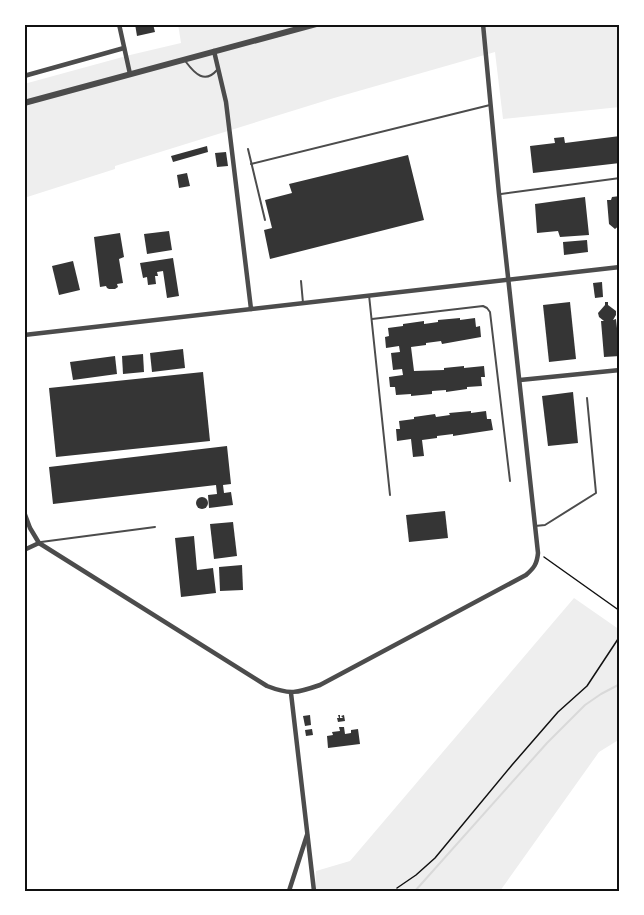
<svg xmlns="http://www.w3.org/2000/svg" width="644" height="915" font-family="Montserrat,sans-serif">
  <rect width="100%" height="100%" fill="#fff"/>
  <g fill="#eee">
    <polygon points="178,24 620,24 620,107 503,119 495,52 334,98 115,166 115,169 24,198 24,84 130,55 181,43"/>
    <polygon points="574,598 620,630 620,739 599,752 500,891 315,891 316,871 350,861"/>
  </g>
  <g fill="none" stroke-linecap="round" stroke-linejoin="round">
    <polyline stroke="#d9d9d9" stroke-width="2" points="415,891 547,743 585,705 601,694 620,684"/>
  </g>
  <g fill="#353535">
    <polygon points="135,24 153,24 155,32 137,36"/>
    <polygon points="620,136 620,163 533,173 530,146 555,143 554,138 564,137 565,143"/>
    <polygon points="207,146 208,152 173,162 171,156"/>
    <polygon points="226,152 228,166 217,167 215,153"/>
    <polygon points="408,155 424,220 270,259 264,230 272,228 265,200 292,193 289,184"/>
    <polygon points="187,173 190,186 179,188 177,175"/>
    <polygon points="620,196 620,225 615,229 609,224 607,200 611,200 612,197"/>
    <polygon points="585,197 589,235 560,237 558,231 537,233 535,204"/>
    <polygon points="169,231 172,250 147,254 144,234"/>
    <polygon points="120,233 124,257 119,259 123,283 117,284 118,287 115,289 109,289 107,288 106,286 100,287 94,237"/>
    <polygon points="587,240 588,252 564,255 563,242"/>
    <polygon points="173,258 179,296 167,298 163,271 157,272 158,276 155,276 156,284 148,285 147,277 143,278 140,263"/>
    <polygon points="73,261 80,290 59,295 52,266"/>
    <polygon points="602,282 603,297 595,298 593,283"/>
    <polygon points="570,302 576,359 549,362 543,305"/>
    <polygon points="605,302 608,302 608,305 616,311 616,315 613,320 616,319 620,356 604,357 601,321 604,321 599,317 598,313 605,305"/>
    <polygon points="460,318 460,320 475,318 476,327 480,326 481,337 442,344 441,341 426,343 426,345 411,347 414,371 444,370 444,368 464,366 464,368 484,366 485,377 481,377 482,386 467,387 467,389 446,392 446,390 432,391 432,394 411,396 411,394 396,395 395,387 390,387 389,377 403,375 402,369 393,370 391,353 400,352 399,346 386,348 385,337 389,336 388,328 403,326 403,324 424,321 424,324 438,322 438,320"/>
    <polygon points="183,349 185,368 152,372 150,353"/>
    <polygon points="143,354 144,372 123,374 122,356"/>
    <polygon points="115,356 117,374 73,380 70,362"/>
    <polygon points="203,372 210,441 56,457 49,388"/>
    <polygon points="573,392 578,443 548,446 542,396"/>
    <polygon points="471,411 471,413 486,411 487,419 491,419 493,430 453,436 453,434 437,436 437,438 422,440 424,456 413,457 411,439 397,441 396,429 400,429 399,421 414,419 414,417 435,414 436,417 450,415 449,413"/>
    <polygon points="227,446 231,484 223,485 224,493 231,492 233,505 209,508 208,495 217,494 216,485 53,504 49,467"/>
    <circle cx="202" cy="503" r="6"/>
    <polygon points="445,511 448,538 409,542 406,515"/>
    <polygon points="233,522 237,556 214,559 210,524"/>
    <polygon points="194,536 197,570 213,568 216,593 181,597 175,538"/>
    <polygon points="242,565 243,590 220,591 219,567"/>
    <polygon points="310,715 311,725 305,726 303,716"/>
    <polygon points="338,715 340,715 340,718 343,718 341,716 344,715 345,721 338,722 337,718 339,718"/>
    <polygon points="339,727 344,727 345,734 351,733 351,730 358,729 360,744 328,748 327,736 333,735 332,732 340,731"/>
    <polygon points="312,729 313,735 306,736 305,730"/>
  </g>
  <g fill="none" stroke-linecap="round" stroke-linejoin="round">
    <g stroke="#111" stroke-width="1.5">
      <polyline points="544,557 620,611"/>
      <polyline points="397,888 416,875 435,858 512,765 558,712 587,686 620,636"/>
    </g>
    <g stroke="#4c4c4c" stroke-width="2">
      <path d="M186,62C195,74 205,84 217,70"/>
      <polyline points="248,149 265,220"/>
      <polyline points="251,164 490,105"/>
      <polyline points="501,194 620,178"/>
      <polyline points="301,281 303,303"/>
      <polyline points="369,295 390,495"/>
      <polyline points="372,319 483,306 487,308 490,312 510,481"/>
      <polyline points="535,526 545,525 596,493 587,398"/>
      <polyline points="41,542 155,527"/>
    </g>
    <g stroke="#4c4c4c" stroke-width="4.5">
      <polyline points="119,24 130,74"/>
      <polyline points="214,51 226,102 251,309"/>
      <polyline points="24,76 124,48"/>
      <polyline points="24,335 620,267"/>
      <polyline points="520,380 620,370"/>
      <path d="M24,512L30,528L39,543L267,686C290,695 297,693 320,685L526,575C534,568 537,564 538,553L499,194L483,24"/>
      <polyline points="24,550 39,543"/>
      <polyline points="291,693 314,891"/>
      <polyline points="289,891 307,835"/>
    </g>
    <polyline stroke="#4c4c4c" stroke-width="6" points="24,103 316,24"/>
  </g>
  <rect width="644" height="915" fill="none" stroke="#ffffff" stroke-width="51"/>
  <rect x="26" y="26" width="592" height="864" fill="none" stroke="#111" stroke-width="2"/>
</svg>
